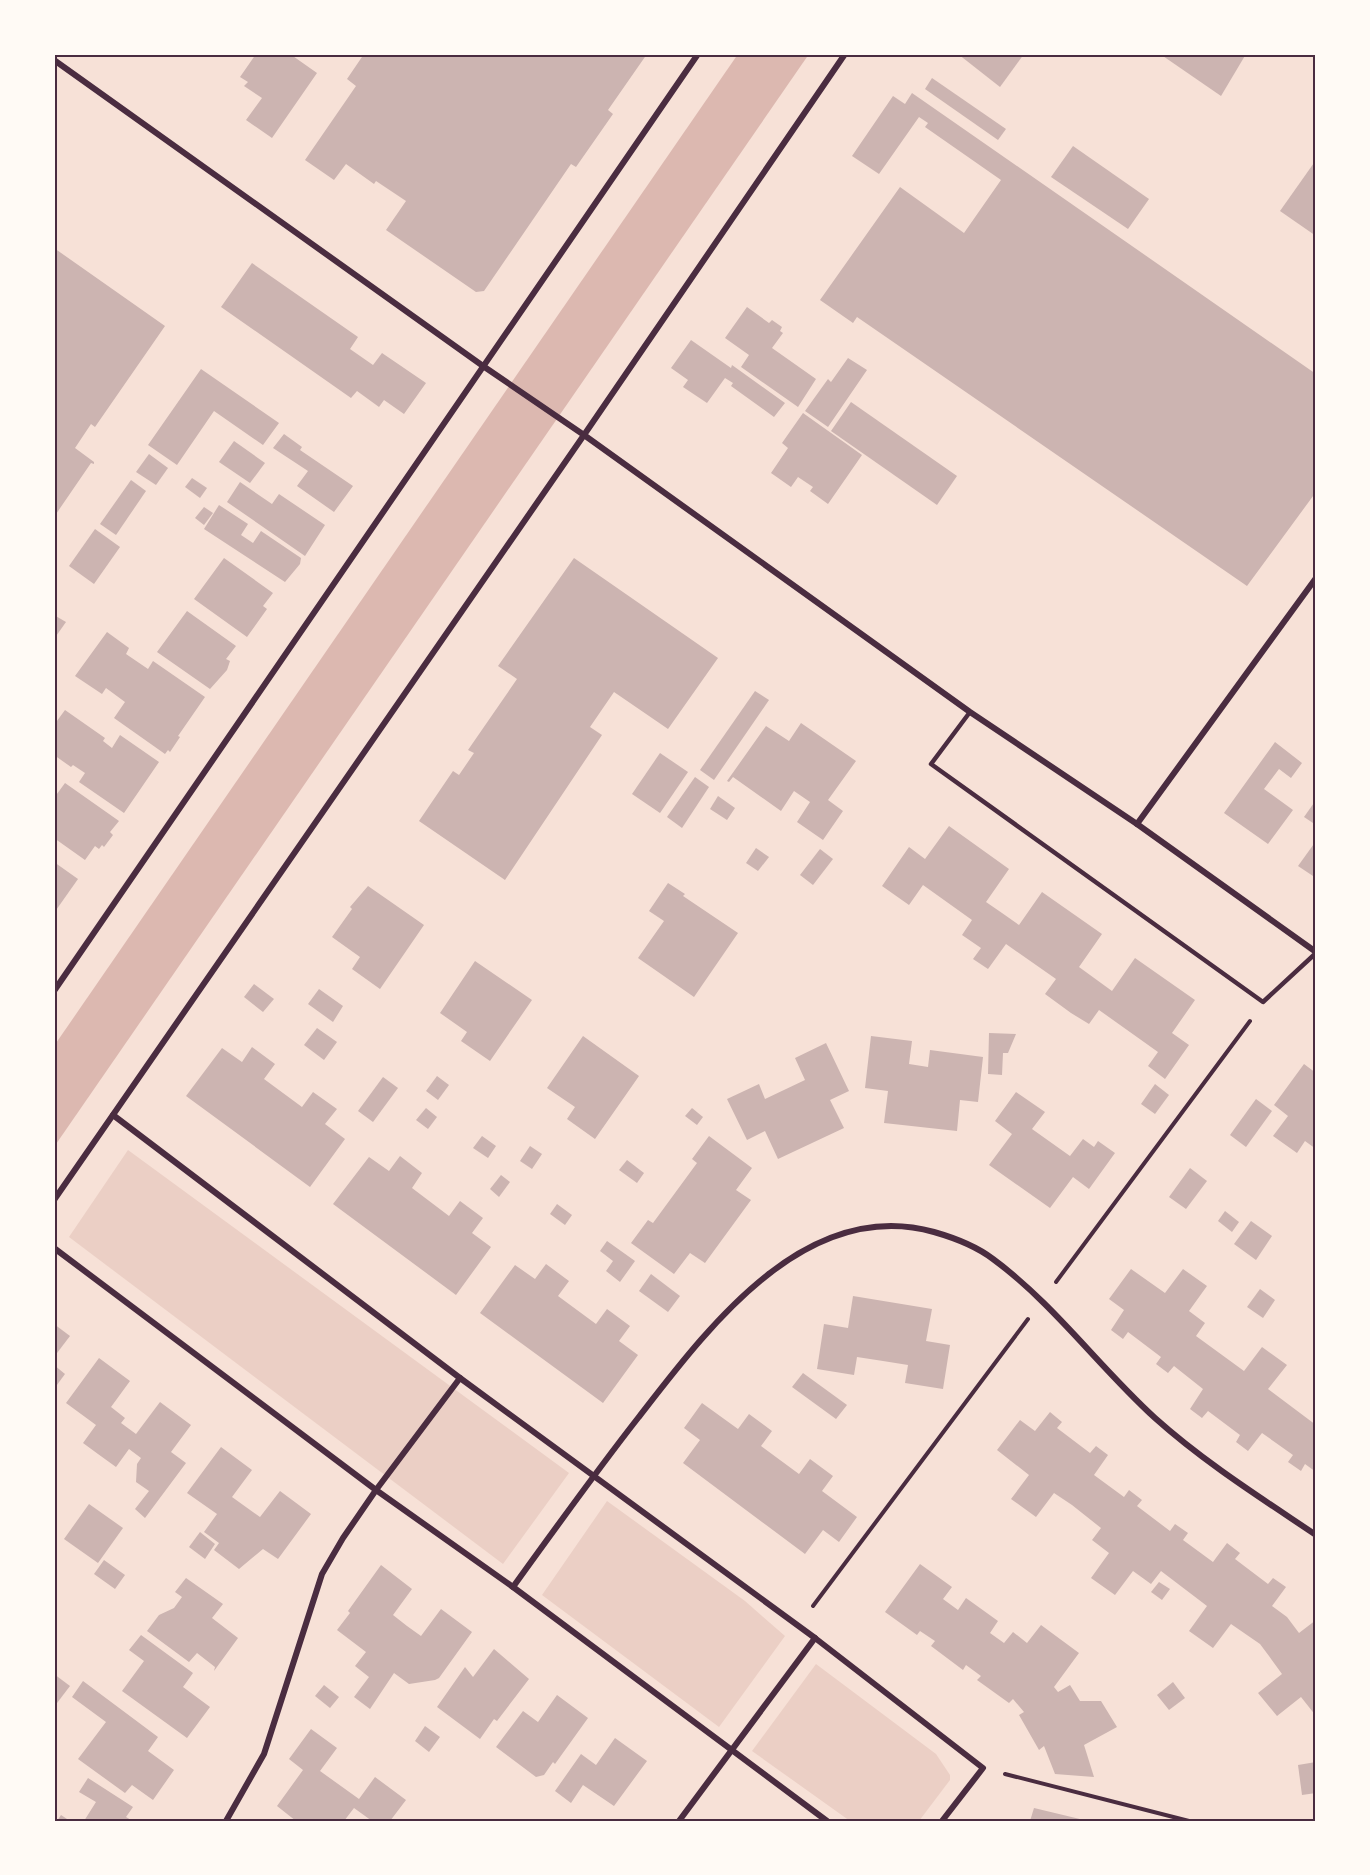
<svg xmlns="http://www.w3.org/2000/svg" width="1370" height="1875" font-family="'IBM Plex Sans',sans-serif">
  <rect width="100%" height="100%" fill="#f7e1d7"/>
  <g fill="#ebcfc5">
    <polygon points="128,1150 569,1473 503,1564 69,1237"/>
    <polygon points="607,1501 745,1601 785,1636 719,1727 542,1595"/>
    <polygon points="816,1664 936,1754 950,1775 950,1780 919,1821 850,1821 752,1751"/>
  </g>
  <polygon fill="#dcb8b0" points="738,54 809,54 54,1147 54,1046"/>
  <g fill="#ccb4b1">
    <polygon points="256,54 290,54 317,73 272,138 246,120 262,98 244,86 248,82 240,77"/>
    <polygon points="364,54 647,54 608,110 613,114 576,167 571,164 484,291 476,292 386,230 406,201 376,181 374,184 346,164 334,180 305,160 356,86 347,79"/>
    <polygon points="958,54 1024,54 1000,87"/>
    <polygon points="1160,54 1246,54 1221,96"/>
    <polygon points="932,78 1006,129 998,140 925,89"/>
    <polygon points="912,93 1316,374 1316,492 1247,586 857,317 853,323 820,300 900,187 964,233 1001,180 925,127 928,123 919,117 879,174 852,156 893,96 905,104"/>
    <polygon points="1073,146 1149,199 1128,229 1051,177"/>
    <polygon points="1316,160 1316,236 1280,211"/>
    <polygon points="54,248 165,326 95,427 91,424 75,448 94,462 94,464 91,463 54,517"/>
    <polygon points="252,263 358,337 350,349 373,365 382,353 426,383 404,414 384,400 379,407 357,391 351,398 221,307"/>
    <polygon points="747,307 769,323 772,320 782,327 780,331 783,333 772,348 816,379 798,407 741,367 749,355 725,338"/>
    <polygon points="691,340 731,368 732,365 785,403 774,417 731,386 733,383 725,378 707,403 683,387 688,380 671,368"/>
    <polygon points="848,358 867,370 828,427 805,411 828,379 831,382"/>
    <polygon points="201,369 279,423 263,445 214,411 177,465 148,445"/>
    <polygon points="851,402 957,476 937,505 831,431"/>
    <polygon points="803,413 862,455 828,504 810,491 813,487 798,477 791,487 771,473 788,448 782,443"/>
    <polygon points="284,434 302,447 300,450 353,486 334,512 297,486 308,471 273,448"/>
    <polygon points="234,441 265,463 250,483 219,462"/>
    <polygon points="149,454 168,468 156,485 136,472"/>
    <polygon points="192,478 207,488 200,498 185,487"/>
    <polygon points="131,480 146,491 116,535 100,524"/>
    <polygon points="240,482 272,504 279,494 325,525 305,556 227,502"/>
    <polygon points="219,505 248,524 241,535 253,543 261,531 301,558 300,564 285,582 204,529"/>
    <polygon points="204,507 213,513 204,525 195,518"/>
    <polygon points="95,529 120,547 94,584 69,566"/>
    <polygon points="224,558 273,593 263,606 267,609 247,637 194,599"/>
    <polygon points="574,558 718,658 668,729 614,692 590,727 602,735 505,880 419,821 453,771 459,775 474,753 468,750 517,679 498,666"/>
    <polygon points="187,611 236,646 226,659 230,661 227,670 210,689 157,652"/>
    <polygon points="54,615 66,622 54,639"/>
    <polygon points="107,632 129,648 126,654 148,669 153,661 205,697 178,736 180,737 170,752 168,750 165,754 114,718 125,702 106,688 102,694 75,676"/>
    <polygon points="755,691 769,700 714,780 700,770"/>
    <polygon points="65,710 105,738 103,741 112,748 120,735 159,762 124,813 79,782 85,773 73,765 71,767 54,755 54,725"/>
    <polygon points="801,723 856,761 828,800 843,811 823,840 797,822 810,802 794,791 781,811 733,777 729,782 727,781 766,726 789,741"/>
    <polygon points="1275,742 1302,763 1291,778 1279,769 1264,789 1293,810 1268,844 1224,813"/>
    <polygon points="660,753 688,772 660,813 632,794"/>
    <polygon points="695,777 709,787 682,828 667,817"/>
    <polygon points="65,783 119,821 110,832 113,835 104,847 102,845 99,849 95,846 85,860 54,838 54,798"/>
    <polygon points="718,796 735,808 727,820 710,809"/>
    <polygon points="1316,800 1316,825 1304,817"/>
    <polygon points="949,826 1009,869 986,902 1002,913 1019,925 1042,892 1102,934 1079,967 1112,991 1135,958 1195,1000 1172,1033 1189,1045 1165,1079 1148,1066 1158,1052 1099,1010 1089,1024 1071,1013 1045,994 1056,979 1006,944 988,969 973,959 981,948 962,935 972,920 923,885 909,905 882,886 909,847 925,859"/>
    <polygon points="1316,841 1316,878 1298,866"/>
    <polygon points="756,848 769,857 758,871 746,863"/>
    <polygon points="820,849 833,859 813,885 800,875"/>
    <polygon points="54,862 78,879 54,913"/>
    <polygon points="668,883 685,894 683,896 738,933 694,997 638,958 664,921 649,911"/>
    <polygon points="368,886 424,925 380,989 352,969 360,957 332,937 352,909 350,907"/>
    <polygon points="475,961 532,1000 490,1061 461,1041 467,1032 440,1013"/>
    <polygon points="254,984 274,999 263,1012 244,997"/>
    <polygon points="319,989 343,1006 333,1022 308,1004"/>
    <polygon points="317,1028 337,1042 324,1060 304,1045"/>
    <polygon points="989,1033 1016,1034 1008,1053 1003,1053 1002,1075 988,1074"/>
    <polygon points="583,1036 639,1076 595,1139 567,1119 575,1107 547,1088"/>
    <polygon points="871,1036 912,1041 909,1064 928,1067 930,1050 983,1057 978,1102 960,1100 957,1131 884,1123 888,1091 865,1088"/>
    <polygon points="826,1043 849,1091 830,1100 844,1128 778,1159 765,1131 747,1140 727,1099 759,1084 765,1099 805,1080 795,1058"/>
    <polygon points="252,1047 275,1064 264,1079 302,1107 313,1092 337,1109 325,1124 345,1139 310,1187 186,1096 222,1048 242,1062"/>
    <polygon points="1304,1064 1316,1073 1316,1149 1305,1141 1297,1153 1273,1136 1288,1116 1274,1105"/>
    <polygon points="437,1076 449,1085 438,1100 426,1091"/>
    <polygon points="383,1077 398,1088 373,1122 358,1111"/>
    <polygon points="1155,1084 1169,1095 1155,1114 1141,1104"/>
    <polygon points="1016,1092 1045,1112 1032,1129 1070,1156 1083,1139 1094,1147 1098,1141 1115,1153 1089,1189 1073,1177 1050,1208 989,1165 1012,1134 995,1121"/>
    <polygon points="1256,1099 1272,1111 1246,1147 1230,1135"/>
    <polygon points="426,1108 437,1117 428,1129 416,1120"/>
    <polygon points="692,1108 703,1117 697,1125 685,1116"/>
    <polygon points="482,1136 496,1146 488,1158 473,1148"/>
    <polygon points="709,1136 752,1168 736,1190 751,1200 705,1263 690,1253 674,1274 631,1243 648,1220 653,1223 697,1163 692,1159"/>
    <polygon points="530,1146 542,1154 532,1169 520,1161"/>
    <polygon points="400,1156 422,1173 412,1188 449,1216 460,1201 483,1218 472,1233 491,1247 456,1295 333,1204 369,1157 389,1171"/>
    <polygon points="627,1160 644,1173 637,1183 619,1170"/>
    <polygon points="1190,1168 1207,1181 1186,1209 1169,1197"/>
    <polygon points="501,1175 510,1182 499,1197 490,1189"/>
    <polygon points="557,1204 572,1215 565,1225 550,1214"/>
    <polygon points="1225,1211 1239,1222 1232,1232 1218,1221"/>
    <polygon points="1251,1221 1272,1236 1256,1260 1234,1244"/>
    <polygon points="607,1241 635,1261 620,1282 606,1271 613,1261 600,1251"/>
    <polygon points="546,1264 569,1281 558,1296 596,1324 607,1309 630,1326 619,1341 638,1355 603,1403 480,1313 515,1265 535,1279"/>
    <polygon points="1131,1269 1165,1293 1183,1269 1207,1286 1189,1311 1205,1323 1196,1336 1244,1371 1262,1347 1287,1365 1268,1389 1316,1425 1316,1472 1305,1464 1301,1471 1288,1462 1293,1455 1262,1433 1248,1451 1236,1442 1240,1435 1208,1411 1202,1418 1190,1409 1203,1389 1174,1366 1168,1373 1156,1364 1161,1357 1128,1332 1123,1339 1111,1330 1124,1310 1109,1299"/>
    <polygon points="651,1274 680,1296 668,1312 639,1291"/>
    <polygon points="1260,1289 1275,1300 1263,1318 1247,1307"/>
    <polygon points="853,1296 932,1309 926,1341 950,1345 943,1389 905,1383 908,1365 883,1361 857,1357 854,1375 817,1369 824,1324 848,1328"/>
    <polygon points="54,1324 70,1336 54,1357"/>
    <polygon points="99,1358 130,1381 111,1407 125,1418 121,1423 136,1434 160,1402 191,1425 171,1452 186,1463 145,1518 135,1509 149,1491 136,1482 137,1464 141,1458 129,1449 116,1467 98,1454 83,1443 96,1425 66,1403"/>
    <polygon points="54,1365 65,1374 54,1389"/>
    <polygon points="803,1373 847,1405 836,1419 792,1387"/>
    <polygon points="702,1403 738,1429 749,1414 772,1431 761,1446 799,1474 810,1459 833,1476 822,1491 857,1517 839,1542 823,1530 805,1554 683,1463 700,1440 684,1428"/>
    <polygon points="1050,1412 1062,1422 1057,1428 1090,1453 1096,1446 1108,1455 1094,1475 1124,1497 1129,1490 1142,1500 1137,1506 1170,1531 1175,1524 1188,1533 1183,1540 1213,1562 1227,1543 1240,1553 1235,1559 1268,1584 1273,1578 1286,1587 1272,1606 1287,1617 1299,1633 1316,1620 1316,1716 1301,1697 1277,1716 1258,1693 1282,1674 1269,1656 1260,1644 1231,1624 1213,1648 1189,1631 1207,1606 1161,1571 1151,1584 1133,1571 1115,1595 1091,1578 1109,1553 1092,1540 1101,1528 1072,1505 1054,1493 1036,1517 1011,1499 1029,1475 997,1450 1020,1420 1035,1431"/>
    <polygon points="221,1447 252,1470 232,1497 260,1517 280,1491 311,1514 278,1559 263,1549 239,1569 214,1550 219,1543 204,1532 217,1514 187,1493"/>
    <polygon points="89,1504 123,1528 98,1563 64,1539"/>
    <polygon points="200,1532 215,1544 205,1559 189,1547"/>
    <polygon points="104,1560 125,1575 115,1589 94,1574"/>
    <polygon points="920,1564 952,1587 943,1599 958,1610 966,1598 998,1621 990,1633 1004,1643 1013,1632 1027,1643 1041,1625 1079,1653 1054,1687 1058,1692 1070,1685 1080,1701 1101,1701 1117,1727 1084,1745 1094,1777 1055,1774 1044,1746 1039,1750 1019,1715 1024,1712 1013,1699 1009,1703 977,1680 981,1676 966,1665 963,1670 931,1646 935,1641 920,1631 917,1635 885,1612"/>
    <polygon points="381,1565 412,1589 393,1615 407,1626 421,1636 441,1609 472,1632 439,1678 435,1680 409,1684 394,1673 370,1709 354,1697 369,1677 355,1666 366,1652 337,1630 350,1613 348,1611"/>
    <polygon points="186,1578 223,1604 212,1618 238,1638 214,1671 215,1667 197,1653 189,1662 147,1631 159,1615 174,1608 182,1597 175,1592"/>
    <polygon points="1159,1582 1170,1589 1162,1600 1151,1592"/>
    <polygon points="141,1635 193,1673 183,1687 210,1707 187,1738 122,1691 144,1661 129,1650"/>
    <polygon points="494,1649 529,1679 497,1721 494,1719 480,1739 437,1707 465,1667 473,1677"/>
    <polygon points="54,1674 70,1686 54,1707"/>
    <polygon points="83,1681 158,1737 148,1751 174,1770 153,1800 132,1785 125,1793 78,1759 106,1722 72,1697"/>
    <polygon points="1173,1682 1185,1698 1169,1710 1157,1695"/>
    <polygon points="324,1685 339,1697 330,1708 315,1696"/>
    <polygon points="557,1695 588,1718 555,1764 553,1762 544,1775 536,1777 496,1747 523,1711 538,1722"/>
    <polygon points="425,1726 440,1737 429,1752 415,1741"/>
    <polygon points="311,1729 337,1748 320,1771 359,1799 375,1777 406,1800 390,1821 372,1821 354,1808 344,1821 296,1821 277,1806 303,1770 289,1759"/>
    <polygon points="615,1738 647,1761 614,1806 583,1785 571,1803 555,1791 581,1754 596,1765"/>
    <polygon points="1316,1762 1316,1793 1302,1795 1298,1765"/>
    <polygon points="88,1778 133,1807 126,1817 133,1821 84,1821 96,1802 79,1792"/>
    <polygon points="1034,1808 1084,1820 1084,1821 1030,1821"/>
    <polygon points="61,1815 70,1821 57,1821"/>
  </g>
  <g fill="none" stroke-linecap="round" stroke-linejoin="round">
    <g stroke="#4a2c40" stroke-width="4">
      <polyline points="1056,1282 1250,1021"/>
      <polyline points="813,1606 1028,1319"/>
      <polyline points="1005,1774 1189,1821"/>
    </g>
    <polyline stroke="#4a2c40" stroke-width="4.5" points="970,712 931,764 1263,1002 1316,953"/>
    <g stroke="#4a2c40" stroke-width="6">
      <polyline points="54,60 483,366 584,435 970,712 1137,824 1316,952"/>
      <polyline points="1137,824 1316,578"/>
      <polyline points="54,991 698,54"/>
      <polyline points="113,1115 460,1378 815,1638 983,1768 942,1821"/>
      <polyline points="54,1200 584,435 845,54"/>
      <polyline points="54,1248 376,1490 513,1587 827,1821"/>
      <path d="M513,1587C554,1530 595,1473 638,1418C707,1329 805,1196 934,1232C955,1238 976,1246 993,1259C1054,1304 1099,1367 1155,1418C1204,1462 1261,1498 1316,1535"/>
      <polyline points="226,1821 264,1754 322,1574 343,1538 376,1490 460,1378"/>
      <polyline points="679,1821 815,1638"/>
    </g>
  </g>
  <rect width="1370" height="1875" fill="none" stroke="#fffaf5" stroke-width="111"/>
  <rect x="56" y="56" width="1258" height="1764" fill="none" stroke="#4a2c40" stroke-width="2"/>
</svg>
